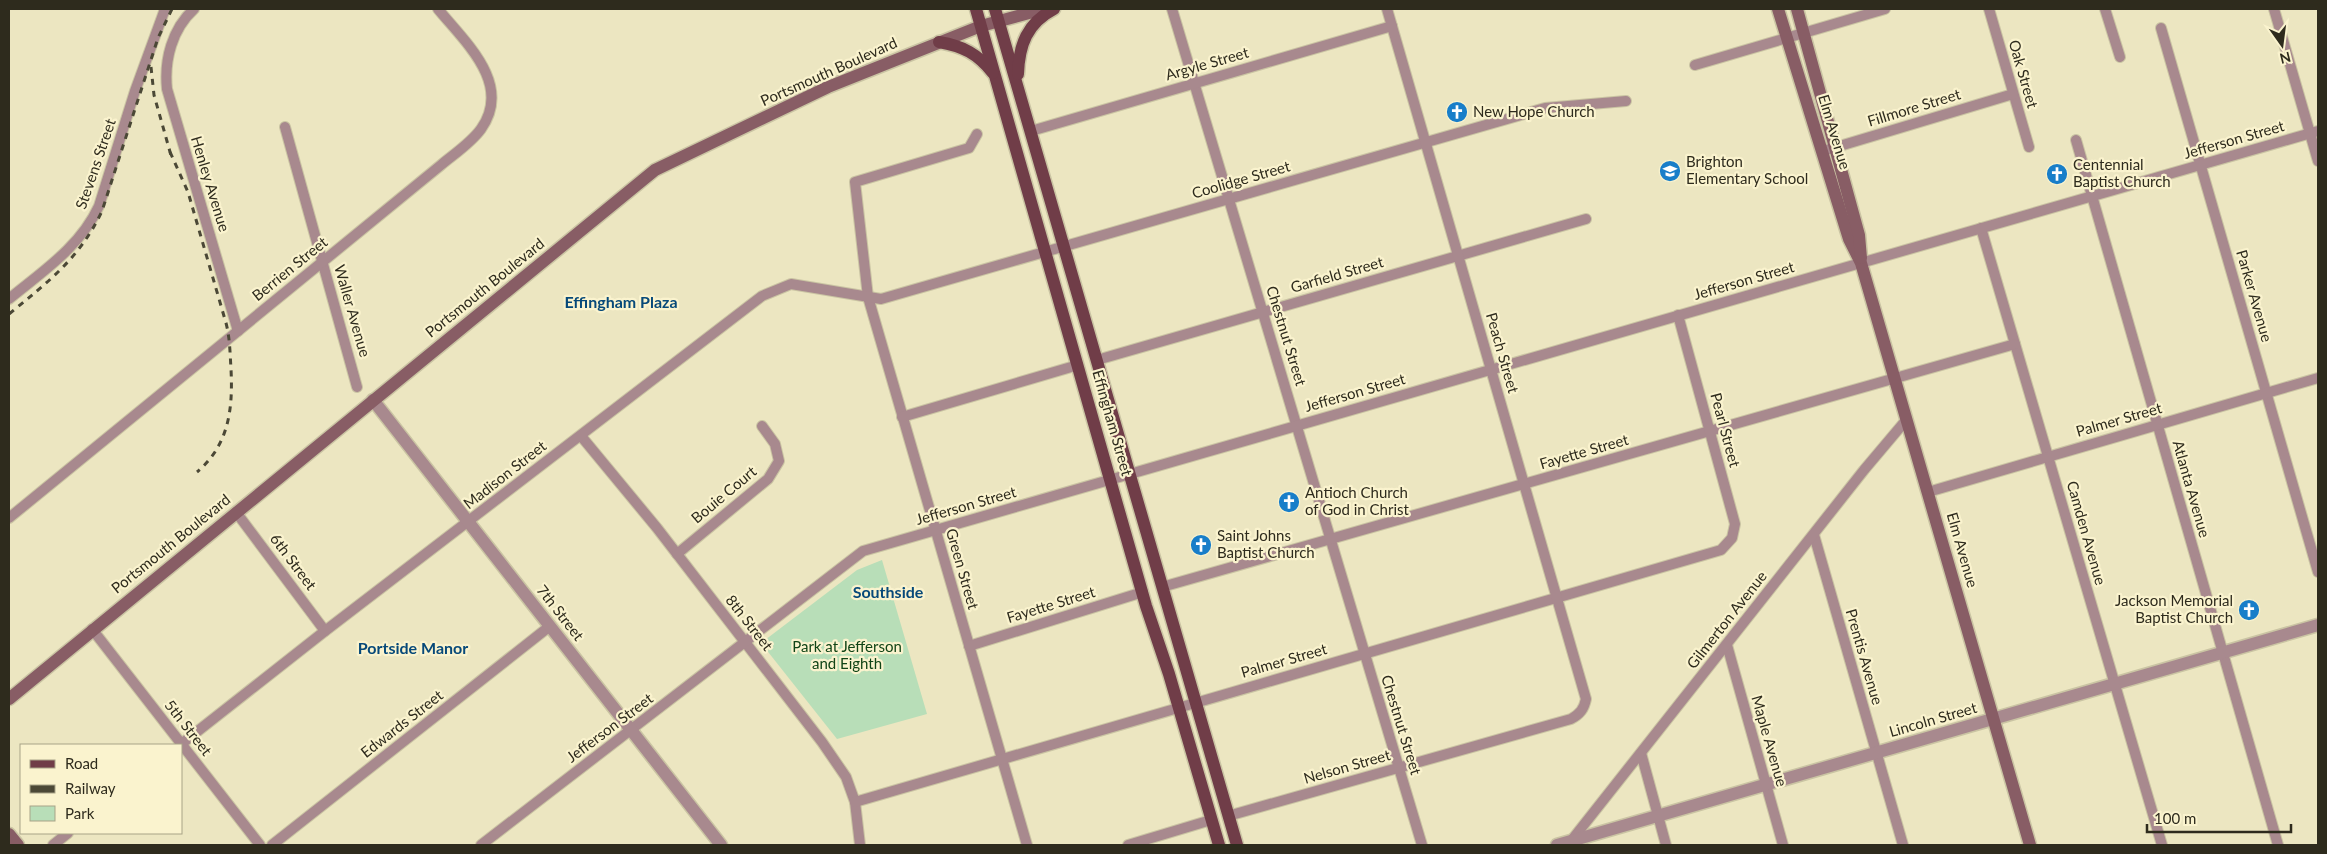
<svg xmlns="http://www.w3.org/2000/svg" width="2327" height="854" font-family="Lato,sans-serif">
  <rect width="100%" height="100%" fill="#ece6c1"/>
  <polygon fill="#b8deb8" points="882,560 927,714 837,739 761,643 857,570"/>
  <g fill="none" stroke-linecap="round" stroke-linejoin="round">
    <g stroke="#cac4a3" stroke-width="12">
      <g id="minor">
        <path d="M194,9C172,29 164,60 167,89L238,331"/>
        <polyline points="1172,9 1422,845"/>
        <polyline points="1989,9 2029,147"/>
        <polyline points="2105,9 2120,57"/>
        <polyline points="2274,9 2318,161"/>
        <polyline points="2161,28 2318,572"/>
        <polyline points="1695,65 1885,9"/>
        <polyline points="285,127 357,387"/>
        <polyline points="1031,131 1392,26"/>
        <polyline points="977,134 969,148 855,182 868,297 1027,845"/>
        <polyline points="2076,140 2278,845"/>
        <polyline points="1823,151 2013,94"/>
        <polyline points="1981,228 2162,845"/>
        <path d="M9,299C43,271 80,247 99,206L135,91L165,9"/>
        <polyline points="1097,360 1586,219"/>
        <polyline points="902,417 1078,365"/>
        <polyline points="581,436 657,528 822,742 846,777 855,802 860,845"/>
        <polyline points="1928,492 2318,378"/>
        <polyline points="236,512 325,631"/>
        <path d="M9,518L441,165C454,154 471,143 481,129C513,84 465,42 438,9"/>
        <polyline points="1814,535 1903,845"/>
        <polyline points="677,554 768,479 779,461 775,444 762,426"/>
        <polyline points="1162,587 2015,344"/>
        <polyline points="92,629 260,845"/>
        <polyline points="1727,645 1783,845"/>
        <polyline points="969,646 1143,592"/>
        <polyline points="180,745 325,631 762,296 791,284 881,299 1545,108 1626,101"/>
        <polyline points="1641,753 1666,845"/>
        <polyline points="855,802 1721,550 1732,538 1735,524 1678,315"/>
        <path d="M1228,816L1571,719C1580,714 1584,709 1586,699L1387,9"/>
        <polyline points="1571,841 1864,470 1907,419"/>
        <polyline points="53,845 68,833"/>
        <polyline points="272,845 550,626"/>
        <polyline points="481,845 863,551 2318,131"/>
        <polyline points="1128,845 1211,820"/>
      </g>
    </g>
    <g stroke="#cac4a3" stroke-width="15">
      <g id="tertiary">
        <polyline points="373,400 721,845"/>
        <polyline points="1557,845 2318,625"/>
      </g>
    </g>
    <g stroke="#cac4a3" stroke-width="15">
      <g id="secondary">
        <polyline points="1778,9 1849,239 1861,263 2030,845"/>
        <polyline points="1797,9 1859,235 1861,258"/>
        <polyline points="9,699 655,170 828,87 981,26 1044,9"/>
        <polyline points="9,834 18,845"/>
      </g>
    </g>
    <g stroke="#cac4a3" stroke-width="15">
      <g id="primary">
        <polyline points="976,9 1146,606 1169,674 1219,845"/>
        <polyline points="995,9 1237,845"/>
        <path d="M939,42C963,46 978,54 993,73"/>
        <path d="M1018,74C1019,45 1027,23 1054,9"/>
      </g>
    </g>
    <use href="#minor" stroke="#a8898e" stroke-width="10"/>
    <use href="#tertiary" stroke="#a8898e" stroke-width="12"/>
    <use href="#secondary" stroke="#885d65" stroke-width="12"/>
    <use href="#primary" stroke="#703d48" stroke-width="12"/>
    <g stroke="#4b4836" stroke-width="3" stroke-dasharray="6 6" stroke-linecap="butt">
      <polyline points="151,67 154,95 172,159"/>
      <path d="M170,152L188,192L226,323C230,338 230,354 231,369C233,409 229,445 197,472"/>
      <path d="M9,314C48,282 80,258 102,211L158,38L172,9"/>
    </g>
  </g>
  <defs>
    <g id="church-disc" transform="scale(1.125)"><circle r="9.5" fill="#187ec9" stroke="#faf3ce"/><path d="M-1.2-6h2.4v3.5h3.3v2.4h-3.3V6h-2.4V-.1h-3.3v-2.4h3.3Z" fill="#fff"/></g>
    <g id="school-disc" transform="scale(1.125)"><circle r="9.5" fill="#187ec9" stroke="#faf3ce"/><path d="M0-5L7-2L0 1L-7-2ZM-4 1L0 2.5L4 1V4Q0 6-4 4Z" fill="#fff"/></g>
  </defs>
  <g fill-rule="evenodd">
    <use href="#church-disc" x="1457" y="112"/>
    <use href="#school-disc" x="1670" y="171"/>
    <use href="#church-disc" x="2057" y="174"/>
    <use href="#church-disc" x="1289" y="502"/>
    <use href="#church-disc" x="1201" y="545"/>
    <use href="#church-disc" x="2249" y="610"/>
  </g>
  <g text-anchor="middle" stroke-width="4.5" stroke-linejoin="round" paint-order="stroke">
    <g font-size="15" fill="#2e2b1d" stroke="#faf3ce">
      <text transform="translate(1207 64) rotate(-16)" y="5">Argyle Street</text>
      <text transform="translate(829 72) rotate(-24)" y="5">Portsmouth Boulevard</text>
      <text transform="translate(2023 74) rotate(74)" y="5">Oak Street</text>
      <text transform="translate(1914 108) rotate(-17)" y="5">Fillmore Street</text>
      <text transform="translate(1834 132) rotate(73)" y="5">Elm Avenue</text>
      <text transform="translate(2234 140) rotate(-16)" y="5">Jefferson Street</text>
      <text transform="translate(96 164) rotate(-71)" y="5">Stevens Street</text>
      <text transform="translate(1241 180) rotate(-16)" y="5">Coolidge Street</text>
      <text transform="translate(210 184) rotate(73)" y="5">Henley Avenue</text>
      <text transform="translate(290 269) rotate(-39)" y="5">Berrien Street</text>
      <text transform="translate(1337 275) rotate(-16)" y="5">Garfield Street</text>
      <text transform="translate(1744 281) rotate(-16)" y="5">Jefferson Street</text>
      <text transform="translate(485 288) rotate(-39)" y="5">Portsmouth Boulevard</text>
      <text transform="translate(2254 296) rotate(74)" y="5">Parker Avenue</text>
      <text transform="translate(352 311) rotate(74)" y="5">Waller Avenue</text>
      <text transform="translate(1286 336) rotate(73)" y="5">Chestnut Street</text>
      <text transform="translate(1502 353) rotate(74)" y="5">Peach Street</text>
      <text transform="translate(1355 393) rotate(-16)" y="5">Jefferson Street</text>
      <text transform="translate(2119 420) rotate(-16)" y="5">Palmer Street</text>
      <text transform="translate(1112 423) rotate(74)" y="5">Effingham Street</text>
      <text transform="translate(1725 430) rotate(75)" y="5">Pearl Street</text>
      <text transform="translate(1584 452) rotate(-16)" y="5">Fayette Street</text>
      <text transform="translate(505 475) rotate(-38)" y="5">Madison Street</text>
      <text transform="translate(2191 489) rotate(74)" y="5">Atlanta Avenue</text>
      <text transform="translate(724 495) rotate(-40)" y="5">Bouie Court</text>
      <text transform="translate(966 506) rotate(-16)" y="5">Jefferson Street</text>
      <text transform="translate(2086 533) rotate(74)" y="5">Camden Avenue</text>
      <text transform="translate(171 544) rotate(-39)" y="5">Portsmouth Boulevard</text>
      <text transform="translate(1962 550) rotate(74)" y="5">Elm Avenue</text>
      <text transform="translate(293 562) rotate(53)" y="5">6th Street</text>
      <text transform="translate(962 569) rotate(74)" y="5">Green Street</text>
      <text transform="translate(1051 605) rotate(-17)" y="5">Fayette Street</text>
      <text transform="translate(560 613) rotate(52)" y="5">7th Street</text>
      <text transform="translate(1727 620) rotate(-52)" y="5">Gilmerton Avenue</text>
      <text transform="translate(749 623) rotate(52)" y="5">8th Street</text>
      <text transform="translate(1864 657) rotate(74)" y="5">Prentis Avenue</text>
      <text transform="translate(1284 661) rotate(-16)" y="5">Palmer Street</text>
      <text transform="translate(1933 720) rotate(-16)" y="5">Lincoln Street</text>
      <text transform="translate(402 724) rotate(-38)" y="5">Edwards Street</text>
      <text transform="translate(1401 725) rotate(73)" y="5">Chestnut Street</text>
      <text transform="translate(188 728) rotate(52)" y="5">5th Street</text>
      <text transform="translate(610 728) rotate(-37)" y="5">Jefferson Street</text>
      <text transform="translate(1769 741) rotate(74)" y="5">Maple Avenue</text>
      <text transform="translate(1347 767) rotate(-16)" y="5">Nelson Street</text>
    </g>
    <g font-size="15" fill="#2e2b1d" stroke="#faf3ce" text-anchor="start">
      <text x="1473" y="117">New Hope Church</text>
      <text x="1686" y="167">Brighton<tspan x="1686" dy="17">Elementary School</tspan></text>
      <text x="2073" y="170">Centennial<tspan x="2073" dy="17">Baptist Church</tspan></text>
      <text x="1305" y="498">Antioch Church<tspan x="1305" dy="17">of God in Christ</tspan></text>
      <text x="1217" y="541">Saint Johns<tspan x="1217" dy="17">Baptist Church</tspan></text>
      <text x="2233" y="606" text-anchor="end">Jackson Memorial<tspan x="2233" dy="17">Baptist Church</tspan></text>
    </g>
    <g font-size="15" fill="#104416" stroke="#faf3ce">
      <text x="847" y="652">Park at Jefferson<tspan x="847" dy="17">and Eighth</tspan></text>
    </g>
    <g font-size="16" font-weight="bold" fill="#074979" stroke="#faf3ce">
      <text x="621" y="308">Effingham Plaza</text>
      <text x="888" y="598">Southside</text>
      <text x="413" y="654">Portside Manor</text>
    </g>
  </g>
  <rect width="2327" height="854" fill="none" stroke="#2e2b1d" stroke-width="20"/>
  <rect x="20" y="744" width="162" height="90" fill="#faf3ce" stroke="#a8a387"/>
  <rect x="30" y="760" width="25" height="8" fill="#703d48" stroke="#a8a387"/>
  <text x="65" y="769" font-size="15" fill="#2e2b1d">Road</text>
  <rect x="30" y="785" width="25" height="8" fill="#4b4836" stroke="#a8a387"/>
  <text x="65" y="794" font-size="15" fill="#2e2b1d">Railway</text>
  <rect x="30" y="806" width="25" height="15" fill="#b8deb8" stroke="#a8a387"/>
  <text x="65" y="819" font-size="15" fill="#2e2b1d">Park</text>
  <g transform="translate(2282 45) rotate(166)" stroke="#faf3ce" stroke-width="4" paint-order="stroke">
  <path d="M0-4L9 19L0 12L-9 19Z" fill="#2e2b1d"/>
  <text y="-8" font-size="14" font-weight="bold" text-anchor="middle" fill="#2e2b1d">N</text>
  </g>
  <path d="M2147 824v8h144v-8" fill="none" stroke="#2e2b1d" stroke-width="2.5"/>
  <text x="2154" y="824" font-size="15" fill="#2e2b1d" stroke="#faf3ce" stroke-width="4" paint-order="stroke">100 m</text>
</svg>
